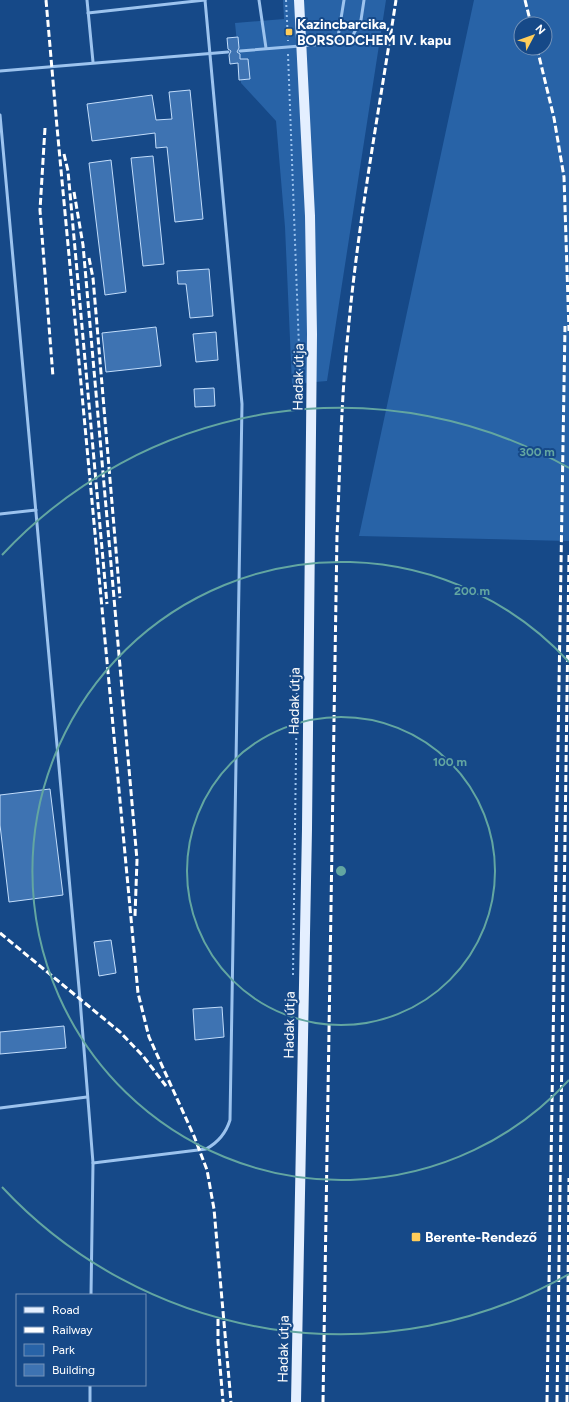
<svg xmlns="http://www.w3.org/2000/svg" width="569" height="1402" font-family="Figtree,sans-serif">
  <rect width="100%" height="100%" fill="#164988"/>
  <g fill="#2863a7" fill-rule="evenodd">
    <polygon points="283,0 386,0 327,381 292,384 285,227 276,121 241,83 235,23 284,19"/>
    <path d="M474,0H569V541L359,536ZM521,24H545V48H521Z"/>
  </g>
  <g fill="#3e73b2" stroke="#c2ddfb">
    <polygon points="238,37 239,48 237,52 240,54 240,59 248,59 250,79 239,80 238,63 230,64 229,55 231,51 228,49 227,38"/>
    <polygon points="190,90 203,219 175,222 167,147 156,148 155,133 92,141 87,104 152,95 156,120 172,119 169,92"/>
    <polygon points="153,156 164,264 143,266 131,158"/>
    <polygon points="111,160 126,292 105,295 89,163"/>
    <polygon points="209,269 213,316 190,318 186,284 178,284 177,271"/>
    <polygon points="156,327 161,366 106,372 102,333"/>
    <polygon points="216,332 218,360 196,362 193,334"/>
    <polygon points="214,388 215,406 195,407 194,389"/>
    <polygon points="50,789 63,895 9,902 0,825 0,795"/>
    <polygon points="111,940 116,973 99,976 94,942"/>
    <polygon points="222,1007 224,1037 195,1040 193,1009"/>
    <polygon points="64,1026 66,1048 0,1054 0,1032"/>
  </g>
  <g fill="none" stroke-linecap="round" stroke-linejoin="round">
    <g stroke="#9cc3ee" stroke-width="2" stroke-dasharray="2 3" stroke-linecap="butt">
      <polyline points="286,0 288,41"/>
      <polyline points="288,54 300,375"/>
      <polyline points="293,975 297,681"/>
    </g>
    <g stroke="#9cc3ee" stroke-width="3">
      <polyline points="87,0 93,62"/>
      <polyline points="259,0 266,48"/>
      <polyline points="88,13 205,0"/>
      <polyline points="337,43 344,0"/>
      <polyline points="240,51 337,43 353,35 361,20 364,0"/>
      <polyline points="0,71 228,52"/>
      <polyline points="0,115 80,999 93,1163 91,1295"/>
      <polyline points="0,514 36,510"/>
      <polyline points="0,1108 87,1097"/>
      <path d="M93,1163L206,1149C219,1142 226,1133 230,1120L242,404L205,0"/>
      <polyline points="90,1402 90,1385"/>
    </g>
    <polyline stroke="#e4efff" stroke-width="10" points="296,1402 307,829 312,334 310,216 299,0"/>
    <g stroke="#fff" stroke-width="3" stroke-dasharray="7 3" stroke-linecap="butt">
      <polyline points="46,0 57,127 138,993 149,1037 194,1136 207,1170 214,1209 231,1402"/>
      <polyline points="525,0 531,24"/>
      <polyline points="537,48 554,118 564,177 569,331"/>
      <polyline points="45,128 40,210 53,377"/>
      <polyline points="64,154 68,171 107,604"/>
      <polyline points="74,192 83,245 137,860 135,916"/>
      <polyline points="89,258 93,278 120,598"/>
      <polyline points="0,933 120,1032 143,1056 166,1086"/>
      <polyline points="218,1319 218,1342 223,1402"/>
      <path d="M323,1402L337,536C340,468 341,400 348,333C358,222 379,111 396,0"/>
      <polyline points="547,1402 565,326"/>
      <polyline points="557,1402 569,555"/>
      <polyline points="567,1402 569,1178"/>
    </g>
  </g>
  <g fill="none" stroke="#63a6a1" stroke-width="2">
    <circle cx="341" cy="871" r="154"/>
    <path d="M569 1080A309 309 0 1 1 569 662"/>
    <path d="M569 1274A463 463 0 0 1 2 1187M2 555A463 463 0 0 1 569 468"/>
  </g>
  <g fill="#ffcd5a" stroke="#164988" stroke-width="1.5">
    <rect x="285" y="28" width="8" height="8" rx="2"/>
    <rect x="411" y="1232" width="10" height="10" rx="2"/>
  </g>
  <g text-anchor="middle" stroke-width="4" stroke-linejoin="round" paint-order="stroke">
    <g font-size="14" font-weight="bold" fill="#fff" stroke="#164988" text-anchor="start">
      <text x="297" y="29">Kazincbarcika,<tspan x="297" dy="16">BORSODCHEM IV. kapu</tspan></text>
      <text x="425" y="1242">Berente-Rendező</text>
    </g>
    <g font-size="14" fill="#fff" stroke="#164988">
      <text transform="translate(298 377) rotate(-89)" y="5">Hadak útja</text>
      <text transform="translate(294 701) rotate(-89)" y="5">Hadak útja</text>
      <text transform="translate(289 1025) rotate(-89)" y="5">Hadak útja</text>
      <text transform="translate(283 1349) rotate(-89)" y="5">Hadak útja</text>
    </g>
  </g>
  <circle cx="341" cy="871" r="6" fill="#63a6a1" stroke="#164988" stroke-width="2"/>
  <g font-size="12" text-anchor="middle" font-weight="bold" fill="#63a6a1" stroke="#164988" stroke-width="4" stroke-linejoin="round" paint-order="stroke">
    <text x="537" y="456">300 m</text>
    <text x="472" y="595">200 m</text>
    <text x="450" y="766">100 m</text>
  </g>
  <rect x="16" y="1294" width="130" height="92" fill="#164988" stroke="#7392b8"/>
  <rect x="24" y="1307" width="20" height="6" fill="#e4efff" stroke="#7392b8"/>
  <text x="52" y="1314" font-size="12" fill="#ffffff">Road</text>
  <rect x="24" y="1327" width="20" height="6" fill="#ffffff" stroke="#7392b8"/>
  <text x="52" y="1334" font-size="12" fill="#ffffff">Railway</text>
  <rect x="24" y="1344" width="20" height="12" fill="#2863a7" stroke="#7392b8"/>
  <text x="52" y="1354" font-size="12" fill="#ffffff">Park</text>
  <rect x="24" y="1364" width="20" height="12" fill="#3e73b2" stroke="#7392b8"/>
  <text x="52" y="1374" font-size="12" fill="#ffffff">Building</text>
  <g transform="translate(533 36) rotate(49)"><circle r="19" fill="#164988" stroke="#7392b8"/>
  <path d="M0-3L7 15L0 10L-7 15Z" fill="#ffcd5a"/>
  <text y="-6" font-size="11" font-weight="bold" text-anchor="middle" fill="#ffffff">N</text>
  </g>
</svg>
